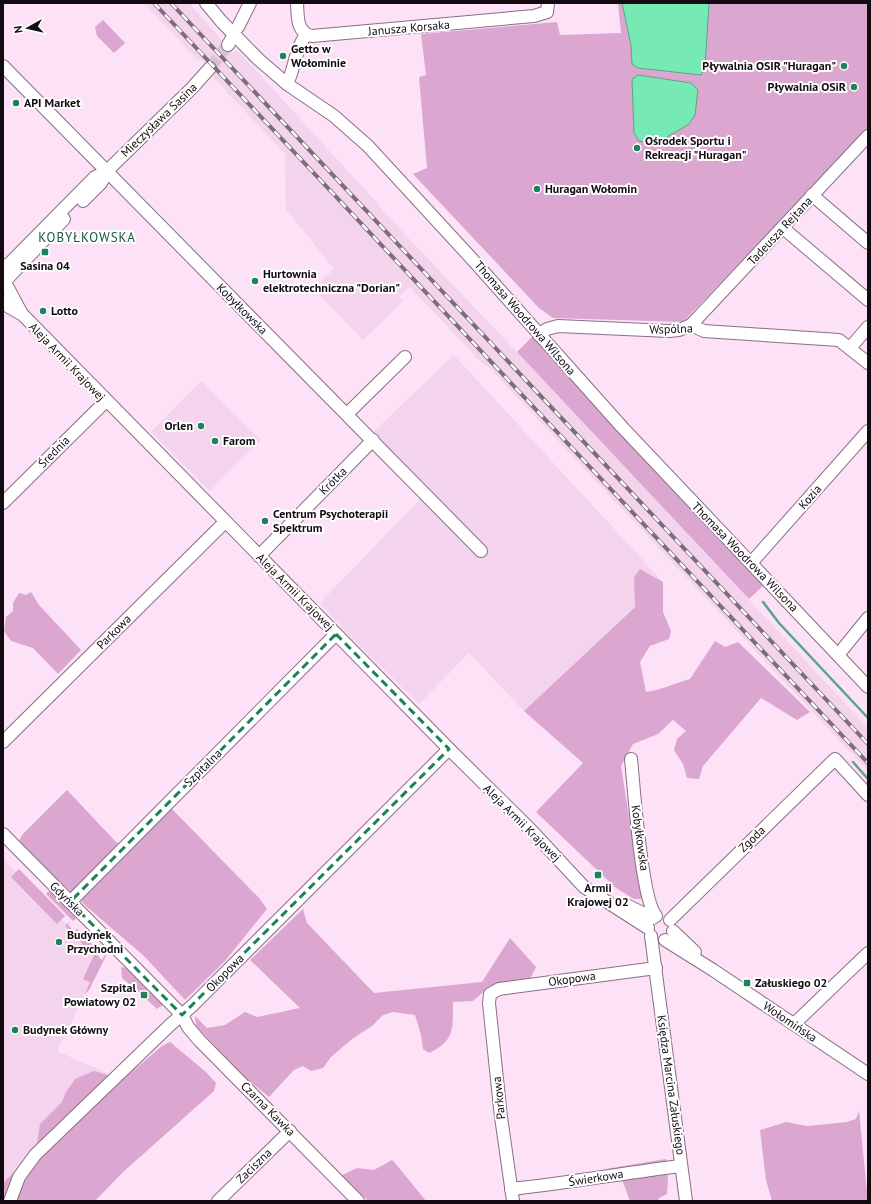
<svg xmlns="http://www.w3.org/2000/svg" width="871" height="1204" font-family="'PT Sans',sans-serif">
  <rect width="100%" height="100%" fill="#fde1f7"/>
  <g fill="#f4d3ed">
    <polygon points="144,3 189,3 233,53 237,50 379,205 382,210 652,495 868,728 868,771 491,369 482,363 410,287 399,297 403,301 363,340 313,289 334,269 286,209 285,154 213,77 215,74 201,59 198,60"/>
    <polygon points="454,355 663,582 635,606 524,711 469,653 419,704 347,633 320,603 425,494 369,436"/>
    <polygon points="201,381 261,440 210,491 151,432"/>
    <polygon points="3,859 102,960 57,1051 111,1075 3,1183"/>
  </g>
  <g fill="#dba6d0">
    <polygon points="618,3 868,3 868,129 683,322 553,318 539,308 413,174 427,168 419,77 426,75 421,34 557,22 560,35 621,33"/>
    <polygon points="103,20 125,43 114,53 97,36 95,27"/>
    <polygon points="533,336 765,584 749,599 517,352"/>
    <path d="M640,569L663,582V612L671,631L669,639L650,646L640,662L646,692C662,690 675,683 690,679L715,641L725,647L738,642L810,712L797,720L761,698L703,766L699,779L687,778L683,764L674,750L677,739L686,731L673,720L658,734L633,744L621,766L642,899H634L616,888L536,812L583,763L524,711L635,607L634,577Z"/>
    <polygon points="31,592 39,605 81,650 58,674 33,648 11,641 4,631 6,617 13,611 13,603 19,593 26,595"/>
    <polygon points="67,790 116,842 129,850 172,809 260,899 267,909 225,961 185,1000 144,956 87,907 18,842 23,834"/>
    <polygon points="19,869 65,916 57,924 11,877"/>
    <polygon points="51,889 78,917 73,921 46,894"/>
    <path d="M303,909L307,923L374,993L482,982L510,938L536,967L529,981L490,986L473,1001L453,1002C453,1028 455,1041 429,1053L423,1049L421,1035L415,1015L393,1012L383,1015L372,1026L352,1039L331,1057L323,1068L311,1071L303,1066L294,1070L269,1097L242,1075L196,1026L195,1016L207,1028L225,1025L245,1012L257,1017L300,1008L250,960Z"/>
    <polygon points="70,921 68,925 74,931 77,929 96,948 91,953 65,926"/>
    <polygon points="95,953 102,960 106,953 106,956 89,990 85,994 90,982 83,979"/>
    <polygon points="121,967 128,968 164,1004 157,1009 145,998 147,996 143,993 141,994 122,978"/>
    <polygon points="170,1042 206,1072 216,1083 214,1091 122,1173 95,1201 3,1201 3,1183 36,1150 40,1124 62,1102 66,1092 75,1079 94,1071 108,1075 109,1077 96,1102 162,1046"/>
    <polygon points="859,1111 868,1201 772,1201 766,1180 760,1130 786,1122 807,1126 847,1122 856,1119"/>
    <polygon points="666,1159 668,1181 667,1194 659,1198 658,1201 630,1201 618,1169 606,1169"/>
    <polygon points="392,1160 395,1163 426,1201 368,1201 342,1175 357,1168 374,1170"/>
  </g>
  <g fill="#77e9b5" stroke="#59a684">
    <polygon points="622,3 709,3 705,66 701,75 638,68 632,64 631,45"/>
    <polygon points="638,75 691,83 698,90 695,115 689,124 662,140 649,143 639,141 634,133 632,79"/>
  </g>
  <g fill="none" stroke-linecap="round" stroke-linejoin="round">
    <g stroke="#59a684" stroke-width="2.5">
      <polyline points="763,602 779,623 868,718"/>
      <polyline points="853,762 868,779"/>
    </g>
    <polyline stroke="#dac1d5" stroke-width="12" stroke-dasharray="12 6" stroke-linecap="butt" points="210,68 228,45"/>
    <g stroke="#887083" stroke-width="14">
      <g id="minor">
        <polyline points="206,3 221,21 258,59 287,84 334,116 368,146 472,259 622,427 868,687"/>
        <path d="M297,3C298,17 296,32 312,36L534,16L547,12L548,3"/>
        <polyline points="238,27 250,3"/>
        <polyline points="228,45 232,38"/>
        <polyline points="3,66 481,551"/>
        <path d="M287,84C295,68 295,49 306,35"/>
        <polyline points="812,195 868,243"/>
        <polyline points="83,201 101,183 107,171"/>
        <polyline points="783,228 868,300"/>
        <polyline points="3,268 10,263 95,177 107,171 192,88 210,68"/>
        <polyline points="7,279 64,219"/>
        <polyline points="7,286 22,314"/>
        <polyline points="3,300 9,307 23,315 449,749 532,831 584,887 648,928"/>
        <polyline points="691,325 868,136"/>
        <polyline points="539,335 547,329 558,326 669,331 679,330 691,325 704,331 839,340 868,363"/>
        <polyline points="850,348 868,327"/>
        <polyline points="347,414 405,357"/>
        <polyline points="3,503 106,401"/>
        <polyline points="259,556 373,440"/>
        <polyline points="751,563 868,431"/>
        <polyline points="838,655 868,618"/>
        <polyline points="3,742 225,522"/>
        <path d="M631,759C634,787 641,899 656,916"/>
        <polyline points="3,834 182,1015 188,1027 199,1040 358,1201"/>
        <polyline points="70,902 336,634"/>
        <polyline points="624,904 653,918"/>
        <polyline points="670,920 835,759 868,795"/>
        <polyline points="673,931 695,952"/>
        <polyline points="651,936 686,1201"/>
        <polyline points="665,940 713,970 868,1074"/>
        <polyline points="794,1024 868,953"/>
        <path d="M511,1189C568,1183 624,1173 681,1166"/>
        <polyline points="10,1201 19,1177 35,1155 170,1025 192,1006 449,749"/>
        <polyline points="218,1201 290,1131"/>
        <polyline points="513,1201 501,1117 489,1003 490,994 499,989 656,968"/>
      </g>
    </g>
    <use href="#minor" stroke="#fff" stroke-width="12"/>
    <g stroke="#7d6c7a" stroke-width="4">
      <g id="rail">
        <polyline points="154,3 868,763"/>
        <polyline points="171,3 868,744"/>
      </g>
    </g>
    <use href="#rail" stroke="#fff" stroke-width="2.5" stroke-dasharray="8" stroke-linecap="butt"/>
  </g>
  <path fill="none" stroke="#1d815b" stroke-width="3" stroke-dasharray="8 5" stroke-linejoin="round" d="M336,634L449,749L182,1015L70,902Z"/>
  <g fill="#1d815b" stroke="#fff" stroke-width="1.5">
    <circle cx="283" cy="56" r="4"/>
    <circle cx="844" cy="66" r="4"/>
    <circle cx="854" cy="87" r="4"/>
    <circle cx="16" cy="103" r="4"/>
    <circle cx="637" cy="148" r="4"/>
    <circle cx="537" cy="189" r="4"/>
    <rect x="41" y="248" width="8" height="8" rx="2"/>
    <circle cx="255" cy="281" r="4"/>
    <circle cx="43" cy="311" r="4"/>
    <circle cx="201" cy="426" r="4"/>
    <circle cx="215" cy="441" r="4"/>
    <circle cx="265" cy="521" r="4"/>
    <rect x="594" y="871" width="8" height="8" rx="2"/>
    <circle cx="59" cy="942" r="4"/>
    <rect x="743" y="979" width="8" height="8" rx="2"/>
    <rect x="140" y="991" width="8" height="8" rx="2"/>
    <circle cx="15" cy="1030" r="4"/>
  </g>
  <g text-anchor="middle" stroke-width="4" stroke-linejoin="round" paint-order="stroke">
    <g font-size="12" fill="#130a12" stroke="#fff">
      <text transform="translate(409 28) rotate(-5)" y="4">Janusza Korsaka</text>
      <text transform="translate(159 120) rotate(-44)" y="4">Mieczysława Sasina</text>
      <text transform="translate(780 231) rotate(-47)" y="4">Tadeusza Rejtana</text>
      <text transform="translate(242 309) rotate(45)" y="4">Kobyłkowska</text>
      <text transform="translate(525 318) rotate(49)" y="4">Thomasa Woodrowa Wilsona</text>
      <text transform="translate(671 329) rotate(-2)" y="4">Wspólna</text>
      <text transform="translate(67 362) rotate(46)" y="4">Aleja Armii Krajowej</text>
      <text transform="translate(54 452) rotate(-45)" y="4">Średnia</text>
      <text transform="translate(333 481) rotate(-45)" y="4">Krótka</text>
      <text transform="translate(810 497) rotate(-49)" y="4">Kozia</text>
      <text transform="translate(745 557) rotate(46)" y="4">Thomasa Woodrowa Wilsona</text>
      <text transform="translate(295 592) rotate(45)" y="4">Aleja Armii Krajowej</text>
      <text transform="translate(114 632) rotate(-45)" y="4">Parkowa</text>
      <text transform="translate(203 768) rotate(-45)" y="4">Szpitalna</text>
      <text transform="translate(522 823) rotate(45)" y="4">Aleja Armii Krajowej</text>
      <text transform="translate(640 838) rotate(82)" y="4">Kobyłkowska</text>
      <text transform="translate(752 839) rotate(-44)" y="4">Zgoda</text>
      <text transform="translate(67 899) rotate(45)" y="4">Gdyńska</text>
      <text transform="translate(225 973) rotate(-45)" y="4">Okopowa</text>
      <text transform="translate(572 979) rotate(-8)" y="4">Okopowa</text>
      <text transform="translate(790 1022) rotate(34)" y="4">Wołomińska</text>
      <text transform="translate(671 1085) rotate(82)" y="4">Księdza Marcina Załuskiego</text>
      <text transform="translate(499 1098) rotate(-96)" y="4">Parkowa</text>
      <text transform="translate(268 1109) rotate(45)" y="4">Czarna Kawka</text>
      <text transform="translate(254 1166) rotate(-44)" y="4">Zaciszna</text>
      <text transform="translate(596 1178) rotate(-9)" y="4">Świerkowa</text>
    </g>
    <g font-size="12" font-weight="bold" fill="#130a12" stroke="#fff" text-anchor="start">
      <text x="291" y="53">Getto w<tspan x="291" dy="14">Wołominie</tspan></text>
      <text x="836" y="70" text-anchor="end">Pływalnia OSIR "Huragan"</text>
      <text x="846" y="91" text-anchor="end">Pływalnia OSiR</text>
      <text x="24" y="107">API Market</text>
      <text x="645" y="145">Ośrodek Sportu i<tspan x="645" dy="14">Rekreacji "Huragan"</tspan></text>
      <text x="545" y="193">Huragan Wołomin</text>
      <text x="45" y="270" text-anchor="middle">Sasina 04</text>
      <text x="263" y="278">Hurtownia<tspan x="263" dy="14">elektrotechniczna "Dorian"</tspan></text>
      <text x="51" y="315">Lotto</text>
      <text x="193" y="430" text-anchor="end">Orlen</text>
      <text x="223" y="445">Farom</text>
      <text x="273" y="518">Centrum Psychoterapii<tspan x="273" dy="14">Spektrum</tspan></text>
      <text x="598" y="892" text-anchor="middle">Armii<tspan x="598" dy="14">Krajowej 02</tspan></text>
      <text x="67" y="939">Budynek<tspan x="67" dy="14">Przychodni</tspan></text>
      <text x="755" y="987">Załuskiego 02</text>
      <text x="136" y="992" text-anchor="end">Szpital<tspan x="136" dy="14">Powiatowy 02</tspan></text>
      <text x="23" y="1034">Budynek Główny</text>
    </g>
    <g font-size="13" letter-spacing="1" fill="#14573d" stroke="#fff">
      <text x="87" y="242">KOBYŁKOWSKA</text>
    </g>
  </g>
  <rect width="871" height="1204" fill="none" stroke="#130a12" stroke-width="8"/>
  <g transform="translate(28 28) rotate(262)" stroke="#ffffff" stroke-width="3" paint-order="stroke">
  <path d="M0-3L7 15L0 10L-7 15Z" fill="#130a12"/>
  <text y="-6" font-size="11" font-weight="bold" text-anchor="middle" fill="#130a12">N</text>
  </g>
</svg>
